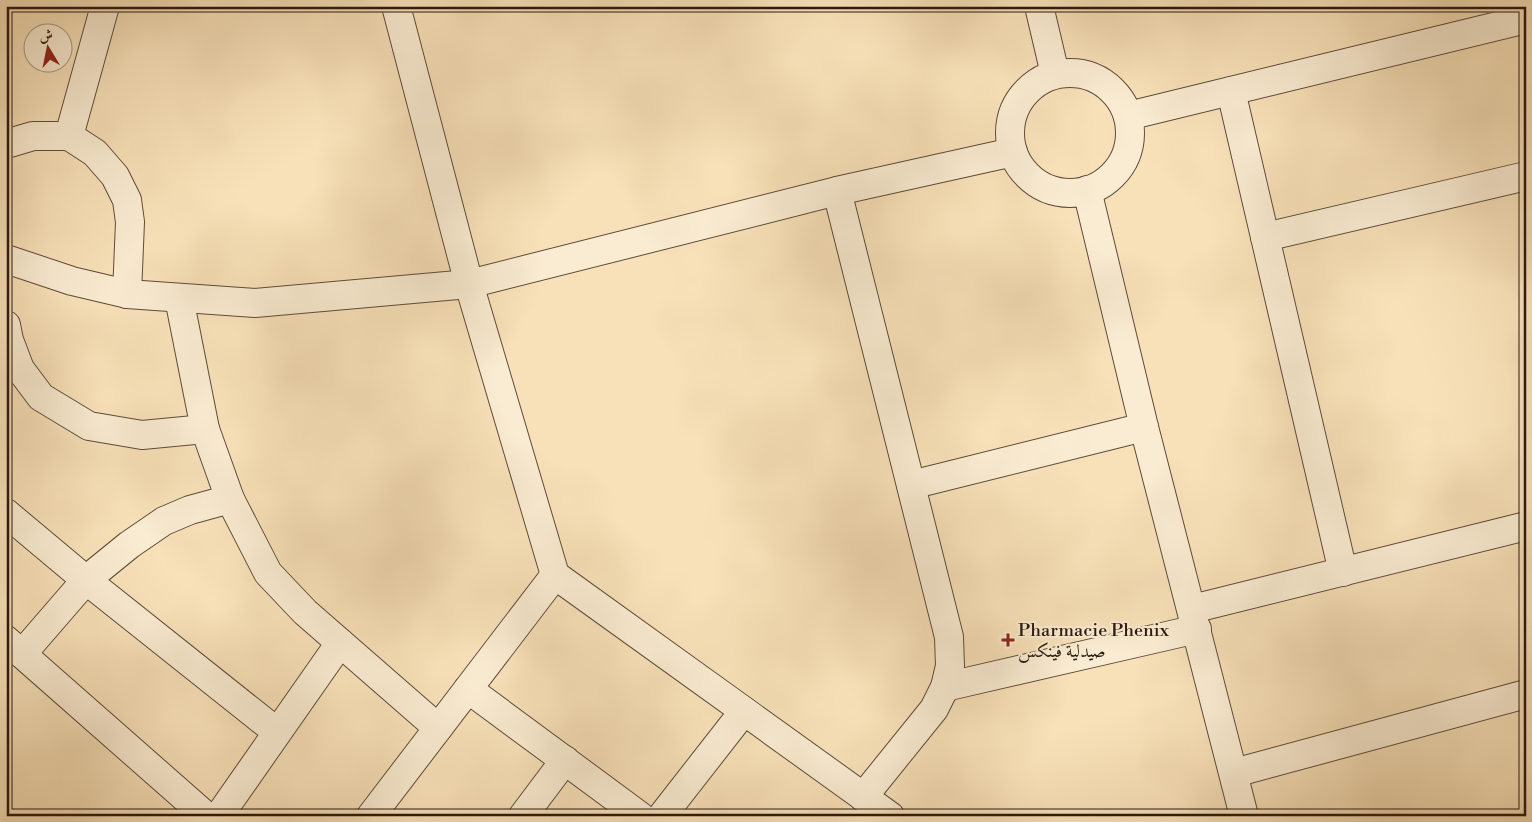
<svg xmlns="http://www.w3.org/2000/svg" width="1532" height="822" font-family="'Libre Bodoni',Amiri,serif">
  <rect width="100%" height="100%" fill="#f8e1b9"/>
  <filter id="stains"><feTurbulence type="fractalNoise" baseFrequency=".004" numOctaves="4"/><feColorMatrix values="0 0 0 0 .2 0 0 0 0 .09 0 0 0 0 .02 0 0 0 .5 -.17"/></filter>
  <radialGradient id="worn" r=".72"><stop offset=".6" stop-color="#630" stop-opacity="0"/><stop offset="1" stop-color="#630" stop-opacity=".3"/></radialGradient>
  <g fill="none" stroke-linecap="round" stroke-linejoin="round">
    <g stroke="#5e4b3a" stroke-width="30">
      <g id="minor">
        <polyline points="396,6 469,284 555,575 890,816"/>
        <polyline points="1039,6 1055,74"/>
        <circle cx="1070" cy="133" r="60"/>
        <polyline points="1231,91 1343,572"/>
        <polyline points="1128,116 1526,19"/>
        <polyline points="69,136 105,6"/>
        <polyline points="6,144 33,136 69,136 95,153 115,176 127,200 130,222 127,294"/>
        <polyline points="1087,190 1144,427 1244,816"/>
        <polyline points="837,191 949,637 950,666 945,687 934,709 863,797"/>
        <polyline points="1265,237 1526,176"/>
        <polyline points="6,259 72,281 127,294 255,303 469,284 837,191 1013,152"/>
        <polyline points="179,298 205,429 230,499 268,573 305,612 438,728"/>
        <polyline points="6,325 9,340 20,369 41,397 89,426 142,435 205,429"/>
        <polyline points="911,485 1144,427"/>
        <polyline points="6,513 86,580 277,732"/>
        <polyline points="1192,609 1526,526"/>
        <polyline points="6,640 206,816"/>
        <polyline points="22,654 86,580 129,545 164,521 190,510 230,499"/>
        <polyline points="945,687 1197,629"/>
        <polyline points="468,689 640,816"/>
        <polyline points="1234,773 1526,694"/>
        <polyline points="219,816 340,643"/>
        <polyline points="371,816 555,575"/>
        <polyline points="523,816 565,760"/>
        <polyline points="662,816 744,711"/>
      </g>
    </g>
    <use href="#minor" stroke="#faecd2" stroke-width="28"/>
  </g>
  <path fill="#8f2418" stroke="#faecd2" stroke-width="2" d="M1005.5 632.5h5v5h5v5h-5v5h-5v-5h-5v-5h5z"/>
  <g text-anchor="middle" stroke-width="4" stroke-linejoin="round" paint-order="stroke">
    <g font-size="18" fill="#2b1910" stroke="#faecd2" text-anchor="start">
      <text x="1018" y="636">Pharmacie Phenix<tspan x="1018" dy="21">صيدلية فينكس</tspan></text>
    </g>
  </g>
  <rect width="1532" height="822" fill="none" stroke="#f8e1b9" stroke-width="25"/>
  <rect x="8" y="8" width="1517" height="807" fill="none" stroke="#2b1910" stroke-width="2.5"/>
  <rect x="12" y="12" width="1507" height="797" fill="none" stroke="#2b1910"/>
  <g transform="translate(48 48) rotate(350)"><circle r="24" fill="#faecd2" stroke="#a79884"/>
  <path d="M0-4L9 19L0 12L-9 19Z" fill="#8f2418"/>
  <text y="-8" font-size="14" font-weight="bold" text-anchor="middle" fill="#2b1910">ش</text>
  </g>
  <rect width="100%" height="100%" filter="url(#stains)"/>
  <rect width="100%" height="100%" fill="url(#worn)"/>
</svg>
